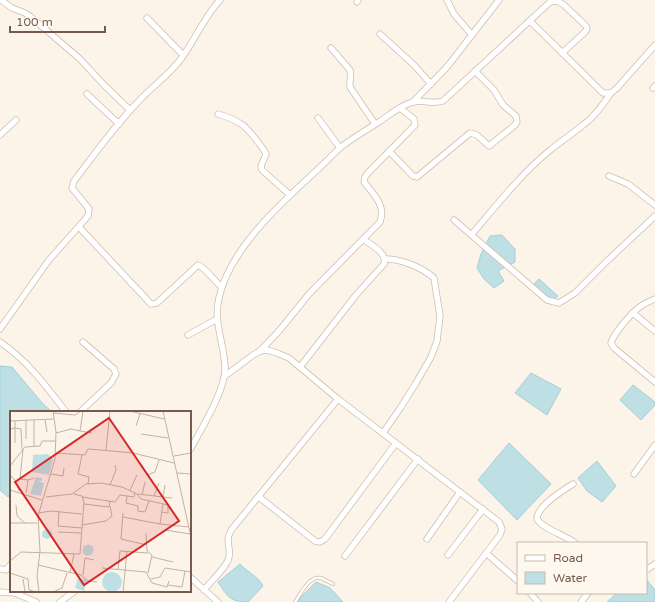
<svg xmlns="http://www.w3.org/2000/svg" width="655" height="602" font-family="'Varela Round',sans-serif">
  <rect width="100%" height="100%" fill="#fcf4e9"/>
  <g fill="#bee0e5" stroke="#a4cfd7">
    <polygon points="502,235 515,249 515,262 498,271 504,281 494,288 484,279 477,268 481,254 490,236"/>
    <polygon points="539,279 558,296 550,302 533,285"/>
    <polygon points="0,366 12,367 43,404 52,412 11,412 11,492 8,497 0,490"/>
    <polygon points="531,373 561,389 547,415 515,393"/>
    <polygon points="633,385 655,402 655,405 641,420 620,400"/>
    <polygon points="509,443 551,484 517,520 478,480"/>
    <polygon points="597,461 616,486 602,502 587,491 578,478"/>
    <path d="M240,564C247,572 259,577 263,586L248,602C230,602 227,596 218,582Z"/>
    <polygon points="646,579 655,590 655,602 607,602 617,593 646,593"/>
    <polygon points="316,582 330,588 343,602 298,602 301,597"/>
  </g>
  <g fill="none" stroke-linecap="round" stroke-linejoin="round">
    <g stroke="#cebcaf" stroke-width="4">
      <path id="lane" d="M295,602C301,594 309,575 321,578C325,580 329,582 333,584"/>
    </g>
    <g stroke="#cebcaf" stroke-width="7">
      <g id="street">
        <polyline points="1,0 12,8 25,13 31,17 80,59 104,85 130,110"/>
        <polyline points="447,0 454,14 472,35"/>
        <polyline points="357,2 358,0"/>
        <polyline points="147,18 183,55"/>
        <polyline points="530,21 603,93 611,93 617,88 655,45"/>
        <polyline points="380,34 414,65 431,84"/>
        <path d="M331,48L350,70C352,76 349,81 350,87L375,124"/>
        <polyline points="653,88 655,86"/>
        <polyline points="87,94 119,124"/>
        <polyline points="413,102 447,67 499,0"/>
        <path d="M218,114C245,122 248,129 264,150L266,154L261,166L262,170L290,195"/>
        <polyline points="318,118 340,148"/>
        <polyline points="0,135 16,120"/>
        <polyline points="389,151 413,176 417,177 470,133 477,135 489,146 515,125 517,122 516,116 503,105 494,90 475,71"/>
        <polyline points="609,176 628,184 655,205"/>
        <polyline points="454,220 547,300 559,303 575,293 607,261 655,216"/>
        <path d="M79,227L151,304L157,303L198,265C205,267 214,281 222,287"/>
        <path d="M472,234C496,206 520,175 549,151C560,142 572,134 583,125C595,117 603,104 611,93"/>
        <path d="M655,299C650,301 645,303 641,306C632,312 614,333 611,343L614,348L655,382"/>
        <polyline points="633,313 655,331"/>
        <path d="M0,329L49,260L88,216L89,209L72,188L74,181C94,155 113,128 136,104C150,88 168,76 181,59C195,40 204,17 220,0"/>
        <polyline points="188,335 217,319"/>
        <path d="M0,342C27,360 47,387 66,412"/>
        <path d="M260,351L279,331L309,294L380,222C386,205 374,195 364,182L365,177L367,174L415,125L414,119L400,108"/>
        <path d="M300,367L356,295L384,264C388,253 371,245 363,239"/>
        <polyline points="225,376 253,355 260,351 267,350 277,353 289,358 338,399 499,522 502,529 500,535 449,602"/>
        <polyline points="80,412 111,383 116,374 114,369 83,342"/>
        <path d="M383,433L401,407L416,383L431,357L437,341L440,316L434,278C421,267 402,259 385,259"/>
        <path d="M190,450C201,429 226,390 225,367C224,343 213,321 219,298C229,250 280,204 315,172C324,164 332,155 341,147C353,138 366,130 379,122C389,115 401,105 413,102C423,99 432,105 443,101L550,2L557,1L564,5L586,26L587,29L585,32L562,53"/>
        <polyline points="634,474 655,445"/>
        <path d="M573,484C562,491 537,506 537,519C543,529 565,535 575,543"/>
        <polyline points="259,497 315,541 320,542 325,539 396,443"/>
        <polyline points="427,539 460,492"/>
        <polyline points="486,553 518,581"/>
        <polyline points="448,555 483,509"/>
        <polyline points="345,556 418,459"/>
        <polyline points="0,569 6,570 11,564"/>
        <polyline points="646,570 655,564"/>
        <polyline points="190,577 218,602"/>
        <path d="M204,590C210,582 228,566 229,557C231,545 224,541 232,529L338,399"/>
        <polyline points="0,592 15,593 36,602"/>
        <polyline points="530,593 538,602"/>
        <polyline points="60,602 75,591"/>
        <polyline points="581,602 588,593"/>
      </g>
    </g>
    <use href="#lane" stroke="#fff" stroke-width="2.5"/>
    <use href="#street" stroke="#fff" stroke-width="5.5"/>
  </g>
  <g transform="translate(10 411)">
    <rect width="181" height="181" fill="#fcf4e9"/>
    <path d="M38,43L43,48L39,64L22,61L23,44ZM26,66L32,67V70H27L34,72L31,85L20,83ZM32 123a5 5 0 1 1 10 0a5 5 0 1 1-10 0ZM72.5 139a5.5 5.5 0 1 1 11 0a5.5 5.5 0 1 1-11 0ZM92 171a10 10 0 1 1 20 0a10 10 0 1 1-20 0ZM68,167L77,169L74,180L65,177Z" fill="#bee0e5"/>
    <path fill="none" stroke="#c2b2a6" stroke-width="1" d="M120,0L154,8M153,0L181,126M43,2L65,4L71,0M16,9V28M35,9L37,21M0,10L43,8M126,15L130,3M5,17L11,18L12,38M5,17V32M0,18L5,17V10M70,20L82,22M46,22L61,18L70,20L73,0M131,23L158,27M24,35V9M13,38L10,68L18,69M96,39L100,0M46,42L75,44L78,38L90,39L123,42L164,52M72,44L68,63L79,66L78,73M164,45L181,42M0,55L15,36L30,35L32,30H45M167,62L181,63M41,63L53,65L54,57M0,64L6,70L9,80M137,64L145,61L149,49M100,74L106,59L105,54M0,79L32,89M120,79L127,64M16,82L18,69L24,67M128,83L162,87M132,84L135,71M117,85L116,92L128,95V100L135,101L139,90M144,85L149,72M36,86L62,83L76,73L91,72L112,76L127,83L131,88L158,94V102L151,101M72,86L105,91L110,84L124,86L125,82M153,86L155,74M74,93L99,96L100,90M153,93L150,113L179,116M6,94L7,105L15,112M49,101L48,115L72,117M28,102L41,100L72,103M113,102L111,128L137,134M113,106L150,113M0,112H27M72,114L96,110L102,105L100,95M155,119L180,123M48,121L71,122M136,122L137,140L142,144L138,162M142,146L163,151M0,150L11,141L70,143L74,91L72,85L64,83M28,154L71,164L78,170L87,171M92,157L136,161L142,172L157,176L159,170M108,159L110,140L138,142M0,162L18,168L19,179L27,181M60,162L64,143M73,164L75,147L84,149M13,168L15,181M141,168L150,166L155,157L181,161M158,174L172,176L175,160M29,181L27,165L30,140L28,105L45,48L46,21L43,0M43,181L52,177L57,162M113,181L117,140"/>
    <path fill="#d62828" fill-opacity="0.15" stroke="#d62828" stroke-width="2" d="M99,7L169,110L74,174L5,71Z"/>
    <rect width="181" height="181" fill="none" stroke="#765b4d" stroke-width="2"/>
  </g>
  <rect x="517" y="542" width="130" height="52" fill="#fef8ef" stroke="#c8b9ae"/>
  <rect x="525" y="555" width="20" height="6" fill="#ffffff" stroke="#c8b9ae"/>
  <text x="553" y="562" font-size="12" fill="#765b4d">Road</text>
  <rect x="525" y="572" width="20" height="12" fill="#bee0e5" stroke="#c8b9ae"/>
  <text x="553" y="582" font-size="12" fill="#765b4d">Water</text>
  <path d="M10 26v6h95v-6" fill="none" stroke="#765b4d" stroke-width="2"/>
  <text x="16" y="26" font-size="12" fill="#765b4d" stroke="#fef8ef" stroke-width="3" paint-order="stroke">100 m</text>
</svg>
